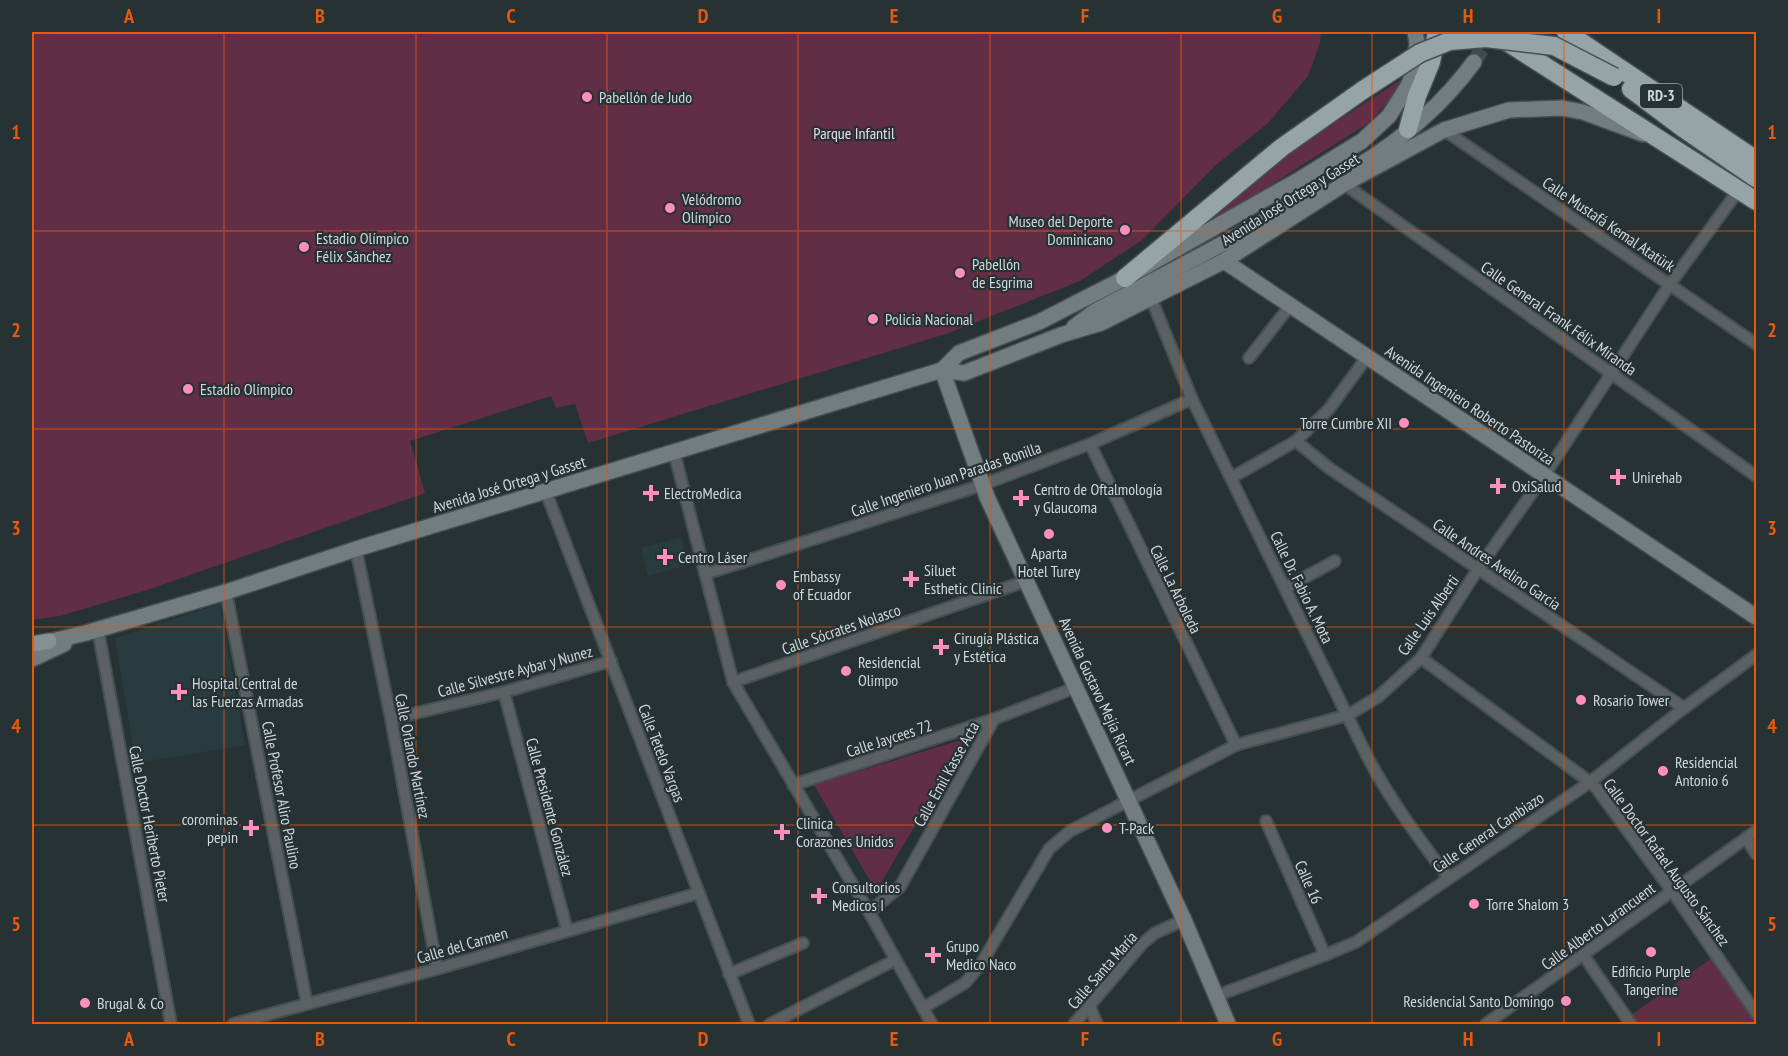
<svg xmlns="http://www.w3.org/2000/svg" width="1788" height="1056" font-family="'PT Sans Narrow',sans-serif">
  <rect width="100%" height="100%" fill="#273234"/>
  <g fill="#283c3f">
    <polygon points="681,537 688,565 648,576 641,548"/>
    <polygon points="220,604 245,745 136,763 115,638"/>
  </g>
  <g fill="#622e45">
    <polygon points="32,32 1321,32 1320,43 1308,76 1268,123 1216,165 1142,240 1080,281 949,333 588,443 575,404 556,408 551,396 410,441 425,493 150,589 60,616 32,620"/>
    <polygon points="1402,79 1398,90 1370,122 1181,242 1248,182 1294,149"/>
    <polygon points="967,738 876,891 814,785"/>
    <polygon points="1712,958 1756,1022 1756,1024 1638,1024 1631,1015"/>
  </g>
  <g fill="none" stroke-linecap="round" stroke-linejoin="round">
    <polyline stroke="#404b4d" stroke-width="15" stroke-dasharray="15 8" stroke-linecap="butt" points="1474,62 1493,32"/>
    <g stroke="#455052" stroke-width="14">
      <g id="street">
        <polyline points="1444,130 1756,344"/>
        <polyline points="1344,184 1756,476"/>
        <path d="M1151,298L1192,399L1368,758C1391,801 1419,839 1448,877"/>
        <polyline points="1249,358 1290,306"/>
        <polyline points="1296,441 1329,468 1684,708"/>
        <polyline points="1090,444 1236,745"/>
        <polyline points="674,452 733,682 869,912 932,1024"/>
        <polyline points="1231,478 1296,441 1329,409 1367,357"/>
        <polyline points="546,492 749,1024"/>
        <polyline points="356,549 391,719 437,969"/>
        <polyline points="705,574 982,485 1090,444 1192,399"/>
        <polyline points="1285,588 1335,561"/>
        <polyline points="226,592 307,1004"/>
        <polyline points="98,630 171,1024"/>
        <polyline points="1421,658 1590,782 1597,789 1672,891 1756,1013"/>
        <polyline points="733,682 1026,581"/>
        <polyline points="504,692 567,930"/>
        <polyline points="391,719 504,692 611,661"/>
        <polyline points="793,785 994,719 1077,687"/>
        <polyline points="1266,821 1325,955"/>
        <polyline points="1746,838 1756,854"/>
        <polyline points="869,912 900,887 994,719"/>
        <polyline points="1584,956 1631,1024"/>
        <polyline points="729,974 803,943"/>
        <polyline points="1216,996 1325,955 1356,942 1590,782 1684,708 1756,655"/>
        <polyline points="1090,1007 1097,1024"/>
        <polyline points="923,1008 965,983 981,964 1049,849 1070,831 1236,745 1348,715 1378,697 1421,658 1478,569 1544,476 1670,284 1738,191"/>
        <polyline points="233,1024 437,969 699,893"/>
        <polyline points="770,1024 895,960"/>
        <polyline points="1074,1024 1142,944 1155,933 1184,920"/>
        <polyline points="1486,1024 1756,831"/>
      </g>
    </g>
    <g stroke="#455052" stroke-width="18">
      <g id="secondary">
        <path d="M1358,166C1402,140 1444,103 1474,62"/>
        <polyline points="1224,261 1756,617"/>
        <polyline points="1074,327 1094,312 1258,225 1317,190"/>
        <polyline points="942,370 987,497 1184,920 1228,1024"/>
        <polyline points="942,370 959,353 1039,322 1125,278 1302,178 1362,141 1389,116 1408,86 1414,71 1417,43 1415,32"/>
        <polyline points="39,644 86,633 226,592 356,549 942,370 964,373 1061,335 1101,323 1224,261 1344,184 1444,130 1509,110 1562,108 1583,112 1643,134"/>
        <polyline points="32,659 64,644"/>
      </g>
    </g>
    <g stroke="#455052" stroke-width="18">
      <polyline id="primary" points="32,644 49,641"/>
    </g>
    <g stroke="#455052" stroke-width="21">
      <g id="highway">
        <polyline points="1566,32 1756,160"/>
        <polyline points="1501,38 1756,201"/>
        <polyline points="1631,89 1683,128 1756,178"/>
        <polyline points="1408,129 1417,96 1431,62 1437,32"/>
        <polyline points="1125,278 1281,148 1363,90"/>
      </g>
    </g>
    <use href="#street" stroke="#5b6162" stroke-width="10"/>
    <use href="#secondary" stroke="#737c7e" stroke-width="15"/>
    <use href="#primary" stroke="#869193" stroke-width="15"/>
    <use href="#highway" stroke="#96a4a7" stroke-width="18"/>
    <g stroke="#455052" stroke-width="21" stroke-linecap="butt">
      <polyline id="highway-bridge" points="1363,90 1420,53 1450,41 1486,38 1554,46 1614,77"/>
    </g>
    <use href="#highway-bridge" stroke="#96a4a7" stroke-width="18"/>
  </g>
  <path fill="none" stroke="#e8590c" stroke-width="1.5" stroke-opacity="0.55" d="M224,32V1024M416,32V1024M607,32V1024M798,32V1024M990,32V1024M1181,32V1024M1372,32V1024M1564,32V1024M32,231H1756M32,429H1756M32,627H1756M32,825H1756"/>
  <g fill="#fe8ebd" stroke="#273234" stroke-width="2">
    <circle cx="587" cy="97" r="6"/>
    <circle cx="670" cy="208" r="6"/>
    <circle cx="1125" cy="230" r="6"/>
    <circle cx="304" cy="247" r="6"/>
    <circle cx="960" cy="273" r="6"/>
    <circle cx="873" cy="319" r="6"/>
    <circle cx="188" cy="389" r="6"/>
    <circle cx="1404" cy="423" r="6"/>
    <path d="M1615 468h6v6h6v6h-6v6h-6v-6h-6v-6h6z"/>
    <path d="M1495 477h6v6h6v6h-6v6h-6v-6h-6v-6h6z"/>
    <path d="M648 484h6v6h6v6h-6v6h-6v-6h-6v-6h6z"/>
    <path d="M1018 489h6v6h6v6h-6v6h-6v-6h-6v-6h6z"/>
    <circle cx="1049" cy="534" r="6"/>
    <path d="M662 548h6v6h6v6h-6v6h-6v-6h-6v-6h6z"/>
    <path d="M908 570h6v6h6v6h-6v6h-6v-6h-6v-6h6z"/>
    <circle cx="781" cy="585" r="6"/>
    <path d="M938 638h6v6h6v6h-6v6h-6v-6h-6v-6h6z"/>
    <circle cx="846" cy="671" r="6"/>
    <path d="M176 683h6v6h6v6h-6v6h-6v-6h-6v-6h6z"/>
    <circle cx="1581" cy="700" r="6"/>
    <circle cx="1663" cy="771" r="6"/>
    <path d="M248 819h6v6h6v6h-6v6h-6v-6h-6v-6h6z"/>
    <circle cx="1107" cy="828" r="6"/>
    <path d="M779 823h6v6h6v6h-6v6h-6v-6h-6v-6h6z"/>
    <path d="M816 887h6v6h6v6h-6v6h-6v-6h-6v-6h6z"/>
    <circle cx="1474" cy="904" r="6"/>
    <circle cx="1651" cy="952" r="6"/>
    <path d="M930 946h6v6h6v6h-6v6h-6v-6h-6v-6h6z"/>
    <circle cx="1566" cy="1001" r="6"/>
    <circle cx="85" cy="1003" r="6"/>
  </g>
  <g text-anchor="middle" stroke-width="4.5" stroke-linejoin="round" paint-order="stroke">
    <rect fill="#273234" stroke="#9da6a8" stroke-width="1.5" x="1640" y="84" width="42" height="24" rx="4.5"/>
    <g font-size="15" font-weight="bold" fill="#d0d8d9">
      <text x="1661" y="101">RD-3</text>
    </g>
    <g font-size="16" fill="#d0d8d9" stroke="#273234" text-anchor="start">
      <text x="599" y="103">Pabellón de Judo</text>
      <text x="682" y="205">Velódromo<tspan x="682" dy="18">Olímpico</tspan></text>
      <text x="1113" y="227" text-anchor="end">Museo del Deporte<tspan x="1113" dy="18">Dominicano</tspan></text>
      <text x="316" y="244">Estadio Olímpico<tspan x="316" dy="18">Félix Sánchez</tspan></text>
      <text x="972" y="270">Pabellón<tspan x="972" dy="18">de Esgrima</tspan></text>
      <text x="885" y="325">Policia Nacional</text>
      <text x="200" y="395">Estadio Olímpico</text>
      <text x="1392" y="429" text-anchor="end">Torre Cumbre XII</text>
      <text x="1632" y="483">Unirehab</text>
      <text x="1512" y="492">OxiSalud</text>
      <text x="1034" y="495">Centro de Oftalmología<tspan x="1034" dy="18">y Glaucoma</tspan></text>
      <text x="664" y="499">ElectroMedica</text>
      <text x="1049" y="559" text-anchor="middle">Aparta<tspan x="1049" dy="18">Hotel Turey</tspan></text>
      <text x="678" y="563">Centro Láser</text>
      <text x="924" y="576">Siluet<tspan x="924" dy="18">Esthetic Clinic</tspan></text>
      <text x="793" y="582">Embassy<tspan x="793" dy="18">of Ecuador</tspan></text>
      <text x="954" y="644">Cirugía Plástica<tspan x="954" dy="18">y Estética</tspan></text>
      <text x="858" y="668">Residencial<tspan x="858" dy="18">Olimpo</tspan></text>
      <text x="192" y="689">Hospital Central de<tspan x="192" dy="18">las Fuerzas Armadas</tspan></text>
      <text x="1593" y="706">Rosario Tower</text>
      <text x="1675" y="768">Residencial<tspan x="1675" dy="18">Antonio 6</tspan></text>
      <text x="238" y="825" text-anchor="end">corominas<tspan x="238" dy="18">pepin</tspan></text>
      <text x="796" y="829">Clinica<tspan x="796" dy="18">Corazones Unidos</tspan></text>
      <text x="1119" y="834">T-Pack</text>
      <text x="832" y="893">Consultorios<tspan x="832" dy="18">Medicos I</tspan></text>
      <text x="1486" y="910">Torre Shalom 3</text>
      <text x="946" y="952">Grupo<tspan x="946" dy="18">Medico Naco</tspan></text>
      <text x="1651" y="977" text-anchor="middle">Edificio Purple<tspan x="1651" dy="18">Tangerine</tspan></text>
      <text x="1554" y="1007" text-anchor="end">Residencial Santo Domingo</text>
      <text x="97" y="1009">Brugal &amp; Co</text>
    </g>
    <g font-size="16" fill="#f2dae3" stroke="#273234">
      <text x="854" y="139">Parque Infantil</text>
    </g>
    <g font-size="16" fill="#d0d8d9" stroke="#273234">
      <text transform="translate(1290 199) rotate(-32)" y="6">Avenida José Ortega y Gasset</text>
      <text transform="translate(1609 224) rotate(34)" y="6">Calle Mustafá Kemal Atatürk</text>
      <text transform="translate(1559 318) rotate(35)" y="6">Calle General Frank Félix Miranda</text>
      <text transform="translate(1470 405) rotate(34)" y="6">Avenida Ingeniero Roberto Pastoriza</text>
      <text transform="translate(946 479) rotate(-19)" y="6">Calle Ingeniero Juan Paradas Bonilla</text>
      <text transform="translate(509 484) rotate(-17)" y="6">Avenida José Ortega y Gasset</text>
      <text transform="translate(1497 564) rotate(34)" y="6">Calle Andres Avelino Garcia</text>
      <text transform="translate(1302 587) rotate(64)" y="6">Calle Dr. Fabio A. Mota</text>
      <text transform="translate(1176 589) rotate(64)" y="6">Calle La Arboleda</text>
      <text transform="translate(1428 615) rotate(-55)" y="6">Calle Luis Alberti</text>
      <text transform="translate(841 629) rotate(-19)" y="6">Calle Sócrates Nolasco</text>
      <text transform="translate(515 671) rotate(-15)" y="6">Calle Silvestre Aybar y Nunez</text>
      <text transform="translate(1098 691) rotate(65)" y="6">Avenida Gustavo Mejía Ricart</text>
      <text transform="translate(889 738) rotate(-18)" y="6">Calle Jaycees 72</text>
      <text transform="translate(662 753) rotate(69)" y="6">Calle Tetelo Vargas</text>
      <text transform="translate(413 756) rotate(79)" y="6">Calle Orlando Martínez</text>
      <text transform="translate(946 774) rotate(-61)" y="6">Calle Emil Kasse Acta</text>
      <text transform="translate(282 795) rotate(79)" y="6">Calle Profesor Aliro Paulino</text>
      <text transform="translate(550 807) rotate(75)" y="6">Calle Presidente González</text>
      <text transform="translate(150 824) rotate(79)" y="6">Calle Doctor Heriberto Pieter</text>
      <text transform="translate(1488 832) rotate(-34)" y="6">Calle General Cambiazo</text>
      <text transform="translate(1667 862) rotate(54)" y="6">Calle Doctor Rafael Augusto Sánchez</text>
      <text transform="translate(1309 882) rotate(66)" y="6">Calle 16</text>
      <text transform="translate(1598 926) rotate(-36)" y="6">Calle Alberto Larancuent</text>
      <text transform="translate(462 945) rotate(-16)" y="6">Calle del Carmen</text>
      <text transform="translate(1102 970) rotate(-49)" y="6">Calle Santa María</text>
    </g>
  </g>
  <rect width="1788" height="1056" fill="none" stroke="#273234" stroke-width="66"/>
  <rect x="33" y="33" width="1722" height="990" fill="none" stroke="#e8590c" stroke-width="2"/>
  <g font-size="20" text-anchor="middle" font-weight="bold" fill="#e8590c">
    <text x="129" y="23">A</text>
    <text x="320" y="23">B</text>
    <text x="511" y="23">C</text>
    <text x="703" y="23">D</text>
    <text x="894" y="23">E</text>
    <text x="1085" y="23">F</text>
    <text x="1277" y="23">G</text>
    <text x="1468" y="23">H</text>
    <text x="1659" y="23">I</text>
    <text x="16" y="139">1</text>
    <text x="1772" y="139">1</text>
    <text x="16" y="337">2</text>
    <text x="1772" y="337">2</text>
    <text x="16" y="535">3</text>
    <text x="1772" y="535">3</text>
    <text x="16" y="733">4</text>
    <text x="1772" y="733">4</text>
    <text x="16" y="931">5</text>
    <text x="1772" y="931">5</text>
    <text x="129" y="1046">A</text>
    <text x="320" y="1046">B</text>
    <text x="511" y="1046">C</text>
    <text x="703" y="1046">D</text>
    <text x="894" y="1046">E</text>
    <text x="1085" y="1046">F</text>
    <text x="1277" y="1046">G</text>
    <text x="1468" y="1046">H</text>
    <text x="1659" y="1046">I</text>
  </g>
</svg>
